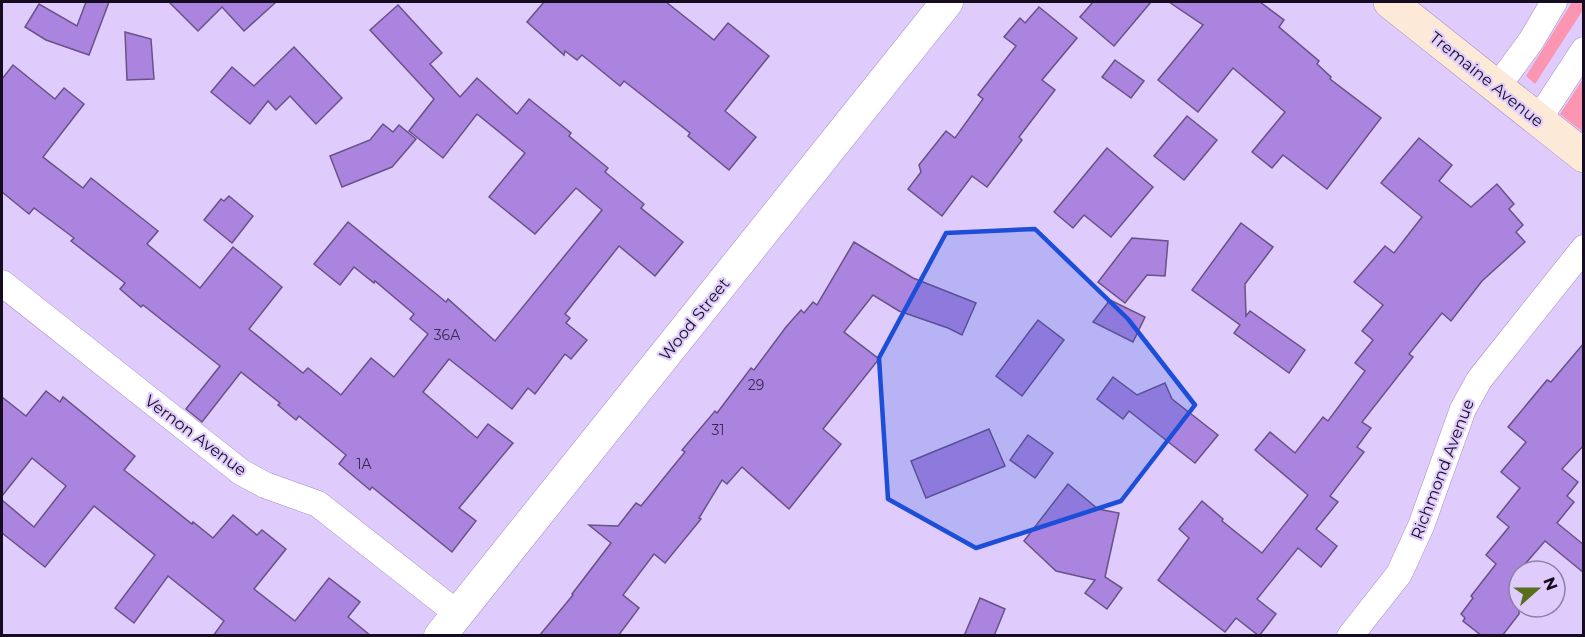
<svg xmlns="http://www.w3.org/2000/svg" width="1585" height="637" font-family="Montserrat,sans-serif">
  <rect width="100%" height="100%" fill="#dfccfd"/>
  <g fill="#fc95b2">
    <polygon points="1572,2 1583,2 1583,10 1535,84 1526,76"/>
    <polygon points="1583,79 1583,132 1560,114"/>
  </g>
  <g fill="#aa84de" stroke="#685287" stroke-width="1.5">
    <polygon points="86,2 109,2 89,55 46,40 25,27 39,4 77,26"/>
    <polygon points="169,2 276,2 244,31 222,7 198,31"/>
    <polygon points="544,2 666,2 714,40 728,23 769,56 725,111 756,137 729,170 688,136 690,133 624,81 620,86 582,55 577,60 565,51 564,55 527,22"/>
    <polygon points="1093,2 1151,2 1114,46 1080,17"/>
    <polygon points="1169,2 1260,2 1284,20 1279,27 1319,61 1317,64 1331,77 1330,79 1381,118 1327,189 1283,155 1272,168 1252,152 1285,112 1233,68 1198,112 1158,80 1203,25"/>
    <polygon points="398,5 442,53 430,64 460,97 477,78 517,114 529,99 571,133 569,136 608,168 605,172 644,204 641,208 683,242 655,276 619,246 565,314 570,318 566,323 587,340 571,359 565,354 535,394 528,388 512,409 449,359 423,392 477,438 488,424 513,443 459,508 476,521 452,552 372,487 370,490 339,464 346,455 299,416 296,420 278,405 280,403 241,372 202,422 186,409 220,366 143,305 141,307 120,289 125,283 71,241 74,238 34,208 29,214 2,192 2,79 13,65 55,99 64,88 84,104 43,157 83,188 91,178 158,231 147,244 200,288 233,247 282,287 249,329 303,373 308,368 341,395 371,358 394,377 428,334 410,319 414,314 375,281 374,283 354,267 340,285 314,264 348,222 446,302 448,299 495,341 602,210 576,188 535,234 489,197 525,153 477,114 443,158 409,131 434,99 370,30"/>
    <polygon points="1039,7 1077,38 1042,80 1055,90 1019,137 1022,140 987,187 972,176 942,216 908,189 921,172 919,165 946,131 955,138 983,99 978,95 1016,46 1004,37 1020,18 1025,23"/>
    <polygon points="125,32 151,39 154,79 127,80"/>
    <polygon points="294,47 342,98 316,124 290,96 276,110 268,101 250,124 211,92 232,67 254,86"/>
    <polygon points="1115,60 1144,81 1131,98 1102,77"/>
    <polygon points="1187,116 1217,140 1184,180 1154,156"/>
    <polygon points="383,124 393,132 399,125 416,139 392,167 342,187 330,156 370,140"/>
    <polygon points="1419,138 1452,165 1439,181 1471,207 1497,184 1514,204 1509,209 1523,225 1516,232 1525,242 1482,281 1451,321 1442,313 1409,354 1413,357 1362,422 1371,428 1357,447 1364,452 1330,496 1338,502 1316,529 1337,546 1321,567 1298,548 1257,599 1276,614 1259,636 1236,618 1225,632 1158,580 1189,538 1179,529 1202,501 1223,519 1222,521 1262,553 1308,495 1255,450 1270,432 1295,453 1323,417 1328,421 1365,371 1355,363 1373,340 1362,331 1383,305 1354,282 1385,246 1394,253 1422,217 1381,183"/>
    <polygon points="1107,148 1153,187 1111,237 1084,215 1073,228 1054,212"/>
    <polygon points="229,196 253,216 232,243 204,220 221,199 224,201"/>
    <polygon points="1241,223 1273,247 1245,284 1246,316 1250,311 1305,350 1289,373 1234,333 1240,325 1192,290"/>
    <polygon points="1132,238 1168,241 1165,276 1147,275 1125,303 1098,282"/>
    <polygon points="854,242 913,278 976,303 962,335 948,328 899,311 873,295 844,332 879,359 823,429 841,444 789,509 742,467 727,484 722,480 699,518 701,519 665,563 654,554 623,595 639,608 618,636 539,636 573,595 572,594 611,543 589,525 618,526 636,503 641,506 685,452 682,450 715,411 717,413 751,368 754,370 786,327 801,310 804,313 813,302 817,305"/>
    <polygon points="1110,300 1145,317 1133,342 1093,322"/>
    <polygon points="1038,320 1064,340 1022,396 996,376"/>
    <polygon points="1584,343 1584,445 1562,469 1578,482 1567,496 1574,502 1557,523 1584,545 1584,573 1545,541 1519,571 1519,614 1502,636 1482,636 1463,621 1465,618 1461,614 1473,598 1471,596 1496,564 1486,555 1509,527 1497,517 1520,488 1501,472 1526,442 1508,427 1547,380 1551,382"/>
    <polygon points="1113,377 1137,395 1165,383 1172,399 1218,435 1195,463 1129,411 1123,419 1097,399"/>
    <polygon points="46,391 60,402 63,397 135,456 124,470 192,524 193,522 213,538 233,515 257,535 262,530 286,549 254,589 295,621 329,578 360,602 348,617 371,636 213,636 224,621 168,576 134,623 115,608 155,555 94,506 45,567 2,533 2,500 34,527 66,486 32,458 2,496 2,397 26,416"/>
    <polygon points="989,429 1005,466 926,498 911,461"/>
    <polygon points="1028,435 1053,453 1035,478 1010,460"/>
    <polygon points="1068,484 1098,509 1119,513 1105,577 1122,588 1107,609 1085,593 1095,580 1056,571 1024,541"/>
    <polygon points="980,598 1005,609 994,636 964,636"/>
  </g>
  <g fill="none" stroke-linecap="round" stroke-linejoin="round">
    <g stroke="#a28bc4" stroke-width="27">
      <g id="minor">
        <polyline points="1498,86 1531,41 1554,2"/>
        <polyline points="1538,120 1584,50"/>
        <polyline points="2,283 241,472 265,485 318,504 458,614"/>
        <polyline points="1350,636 1399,574 1421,526 1463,409 1479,380 1584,248"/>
      </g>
    </g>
    <g stroke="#a28bc4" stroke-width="33">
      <polyline id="tertiary" points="440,636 947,2"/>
    </g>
    <g stroke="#a28bc4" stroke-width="34">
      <polyline id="secondary" points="1390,2 1584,156"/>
    </g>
    <use href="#minor" stroke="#fff" stroke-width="26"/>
    <use href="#tertiary" stroke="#fff" stroke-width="32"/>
    <use href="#secondary" stroke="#fce9d8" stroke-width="33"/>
  </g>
  <path fill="#1d4ed8" fill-opacity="0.2" stroke="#1d4ed8" stroke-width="4.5" stroke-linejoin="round" d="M1035,229L1128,319L1195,405L1121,501L976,548L888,499L879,358L946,233Z"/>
  <g text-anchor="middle" stroke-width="4.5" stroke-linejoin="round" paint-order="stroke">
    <g font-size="14" fill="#3b2a50">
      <text x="447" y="340">36A</text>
      <text x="756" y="390">29</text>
      <text x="718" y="435">31</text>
      <text x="364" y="469">1A</text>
    </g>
    <g font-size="16" fill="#160c21" stroke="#dfccfd">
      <text transform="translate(1487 79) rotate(39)" y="6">Tremaine Avenue</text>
      <text transform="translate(694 319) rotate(-51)" y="6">Wood Street</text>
      <text transform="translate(196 435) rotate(37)" y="6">Vernon Avenue</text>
      <text transform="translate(1442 469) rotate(-69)" y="6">Richmond Avenue</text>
    </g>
  </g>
  <rect width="1585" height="637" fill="none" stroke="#160c21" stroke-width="6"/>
  <g transform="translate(1537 589) rotate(69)"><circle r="28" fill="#dfccfd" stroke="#8f7fa5" stroke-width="1.5"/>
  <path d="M0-4.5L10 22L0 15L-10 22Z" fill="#5a6e1d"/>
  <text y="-9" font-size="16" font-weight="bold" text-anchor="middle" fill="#160c21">N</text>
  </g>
</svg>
